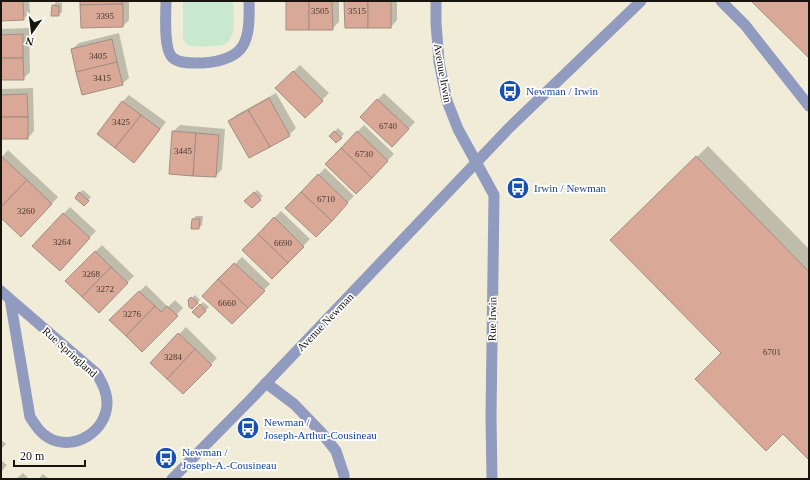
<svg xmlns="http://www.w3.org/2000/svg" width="810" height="480" font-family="Georgia,serif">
  <rect width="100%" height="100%" fill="#f1ecd7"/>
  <path fill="#c9e8d0" d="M183,1H233C233,13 238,40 223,45C214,47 203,46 194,46C188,46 186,44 183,39Z"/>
  <g fill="#0003">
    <polygon points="1,1 29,1 30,13 23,19 1,20"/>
    <polygon points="81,1 129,1 129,20 123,26"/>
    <polygon points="287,1 339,1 339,22 332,29"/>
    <polygon points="345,1 397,1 397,20 391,27"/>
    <polygon points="56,2 62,3 62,12 59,15 53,6"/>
    <polygon points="29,28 30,72 23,79 1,79 1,29"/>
    <polygon points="119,33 129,78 122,84 72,49 79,43"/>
    <polygon points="300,65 329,93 305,117 277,88"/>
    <polygon points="33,88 34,131 28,138 1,138 1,89"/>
    <polygon points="276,93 296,128 289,135 230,121 236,115"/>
    <polygon points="384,93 415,122 392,146 361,117"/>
    <polygon points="129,95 166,122 141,155 134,161 98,134 123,101"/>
    <polygon points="180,125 225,129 222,169 216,176 173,132"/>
    <polygon points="364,125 394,154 356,193 326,164"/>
    <polygon points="338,128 344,134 336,142 330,136"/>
    <polygon points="708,146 809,249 809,459 722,353 611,240"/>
    <polygon points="8,150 58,197 28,229 1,217 1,158"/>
    <polygon points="325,168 354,196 315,236 287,208"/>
    <polygon points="83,190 91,197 87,202 79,193"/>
    <polygon points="257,190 263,196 252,207 246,201"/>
    <polygon points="70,207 96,231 66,263 34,246"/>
    <polygon points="281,211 310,239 272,278 244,250"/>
    <polygon points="196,216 203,216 202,225 199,228 193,219"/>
    <polygon points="102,245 134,276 99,311 67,281"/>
    <polygon points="242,257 270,284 232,323 204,296"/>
    <polygon points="146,285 168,307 175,300 183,308 142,351 111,320"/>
    <polygon points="195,295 200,300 192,308 189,301"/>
    <polygon points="203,302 209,307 199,317 194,312"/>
    <polygon points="186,327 217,358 183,393 151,363"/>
    <polygon points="1,440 6,444 1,449"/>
    <polygon points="1,460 7,465 1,472"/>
    <polygon points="23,473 29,479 16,479"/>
    <polygon points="43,474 49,479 38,479"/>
  </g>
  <g fill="#daa897" stroke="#a28d85">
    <polygon points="1,1 23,1 24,20 1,21"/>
    <polygon points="80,1 122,1 123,4 80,5"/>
    <rect x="286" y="1" width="23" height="29"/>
    <polygon points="309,1 332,1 333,30 309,30"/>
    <polygon points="344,1 368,1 368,28 345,28"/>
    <rect x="368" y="1" width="23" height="27"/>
    <polygon points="751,1 809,1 809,58"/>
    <polygon points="123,4 123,27 81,28 80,5"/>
    <polygon points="52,5 59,6 59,16 51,16"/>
    <polygon points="23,34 23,58 1,58 1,35"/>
    <polygon points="112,39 117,62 76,72 71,49"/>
    <polygon points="1,58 23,58 24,80 1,80"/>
    <polygon points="117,62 123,85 82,95 76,72"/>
    <polygon points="293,71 323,101 305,118 275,88"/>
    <polygon points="27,94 28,117 1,117 1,95"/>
    <polygon points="269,98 290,136 270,147 248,110"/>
    <polygon points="377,99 409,129 392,147 360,117"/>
    <polygon points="122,101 141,115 115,148 97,134"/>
    <polygon points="248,110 270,147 249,158 228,121"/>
    <polygon points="141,115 160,129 134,163 115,148"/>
    <rect x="1" y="117" width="27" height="22"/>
    <polygon points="172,131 196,133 193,176 169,174"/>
    <polygon points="334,131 342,138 336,143 329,136"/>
    <polygon points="357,131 388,161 372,178 341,148"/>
    <polygon points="196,133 219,135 216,177 193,176"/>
    <polygon points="341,148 372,178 356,194 325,164"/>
    <polygon points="1,156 27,180 1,207"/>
    <polygon points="696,156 809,272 809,460 783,434 766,451 695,379 721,353 610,240"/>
    <polygon points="318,174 348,203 332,221 301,192"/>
    <polygon points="27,180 52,204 21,237 1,218 1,207"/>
    <polygon points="79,192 89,201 84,206 75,198"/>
    <polygon points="254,192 261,200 252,208 244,201"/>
    <polygon points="301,192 332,221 316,237 285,208"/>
    <polygon points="63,213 90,238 60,271 32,246"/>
    <polygon points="274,217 304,247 288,263 258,234"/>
    <polygon points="192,219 200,219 199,229 191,229"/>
    <polygon points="258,234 288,263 272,279 242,250"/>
    <polygon points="95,251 111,267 82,297 65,281"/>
    <polygon points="234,263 265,291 248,308 218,279"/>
    <polygon points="111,267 128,283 99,313 82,297"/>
    <polygon points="218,279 248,308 232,324 202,296"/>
    <polygon points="139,291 155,306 126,336 109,320"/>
    <polygon points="191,297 198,303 192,309 189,307 188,300"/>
    <polygon points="200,304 206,311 199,318 192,312"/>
    <polygon points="155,306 161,312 167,306 178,316 142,352 126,336"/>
    <polygon points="178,333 195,349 167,379 150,363"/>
    <polygon points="195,349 212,365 183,394 167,379"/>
  </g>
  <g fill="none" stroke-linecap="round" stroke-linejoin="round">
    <polyline stroke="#919abf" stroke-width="11" points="721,1 745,25 809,106"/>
    <g stroke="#919abf" stroke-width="11">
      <path d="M166,1C166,13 163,50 173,58C180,64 193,63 202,63C247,60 250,41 249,1"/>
      <polyline points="436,1 436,23 439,62 447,101 458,129 494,195 491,417 492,479"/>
      <path d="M1,291L10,299L97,374C102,383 107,392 107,403C107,431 74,452 49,438C40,433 36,426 30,417L10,299"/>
      <polyline points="266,383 294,404 321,432 336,451 344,475 344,479"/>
    </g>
    <polyline stroke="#919abf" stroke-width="11" points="172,479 249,401 509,128 641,1"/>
  </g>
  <defs>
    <g id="bus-disc" transform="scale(1.15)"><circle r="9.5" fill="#1a4fb4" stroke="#fff"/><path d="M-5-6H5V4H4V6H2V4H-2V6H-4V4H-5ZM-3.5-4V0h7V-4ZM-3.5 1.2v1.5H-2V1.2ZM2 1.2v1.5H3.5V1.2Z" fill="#fff"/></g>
  </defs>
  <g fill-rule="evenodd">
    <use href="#bus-disc" x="510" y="91"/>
    <use href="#bus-disc" x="518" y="188"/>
    <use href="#bus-disc" x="248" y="428"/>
    <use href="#bus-disc" x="166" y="458"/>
  </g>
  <g text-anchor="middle" stroke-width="3.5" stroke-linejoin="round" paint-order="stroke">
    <g font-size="9" fill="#483a30">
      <text x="320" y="14">3505</text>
      <text x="357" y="14">3515</text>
      <text x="105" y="19">3395</text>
      <text x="98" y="59">3405</text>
      <text x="102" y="81">3415</text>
      <text x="121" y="125">3425</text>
      <text x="388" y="129">6740</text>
      <text x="183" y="154">3445</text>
      <text x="364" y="157">6730</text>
      <text x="326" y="202">6710</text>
      <text x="26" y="214">3260</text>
      <text x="62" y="245">3264</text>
      <text x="283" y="246">6690</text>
      <text x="91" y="277">3268</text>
      <text x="105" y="292">3272</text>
      <text x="227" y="306">6660</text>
      <text x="132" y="317">3276</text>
      <text x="772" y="355">6701</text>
      <text x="173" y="360">3284</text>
    </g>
    <g font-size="11" fill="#17150e" stroke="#fff">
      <text transform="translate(443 73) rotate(80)" y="4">Avenue Irwin</text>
      <text transform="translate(492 319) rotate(-89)" y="4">Rue Irwin</text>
      <text transform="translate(325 322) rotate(-46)" y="4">Avenue Newman</text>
      <text transform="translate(70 352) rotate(42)" y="4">Rue Springland</text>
    </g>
    <g font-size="11" fill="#164399" stroke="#fff" text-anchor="start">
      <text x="526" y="95">Newman / Irwin</text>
      <text x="534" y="192">Irwin / Newman</text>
      <text x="264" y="426">Newman /<tspan x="264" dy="13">Joseph-Arthur-Cousineau</tspan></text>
      <text x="182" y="456">Newman /<tspan x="182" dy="13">Joseph-A.-Cousineau</tspan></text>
    </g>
  </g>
  <rect width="810" height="480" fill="none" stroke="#17150e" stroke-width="4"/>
  <g transform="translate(32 32) rotate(194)" stroke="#ffffff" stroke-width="3" paint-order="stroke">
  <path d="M0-3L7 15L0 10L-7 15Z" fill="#17150e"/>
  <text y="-6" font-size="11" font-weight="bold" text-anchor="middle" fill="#17150e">N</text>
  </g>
  <path d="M14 460v6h71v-6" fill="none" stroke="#17150e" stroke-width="2"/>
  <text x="20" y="460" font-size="12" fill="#17150e" stroke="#ffffff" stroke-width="3" paint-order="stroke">20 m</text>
</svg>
